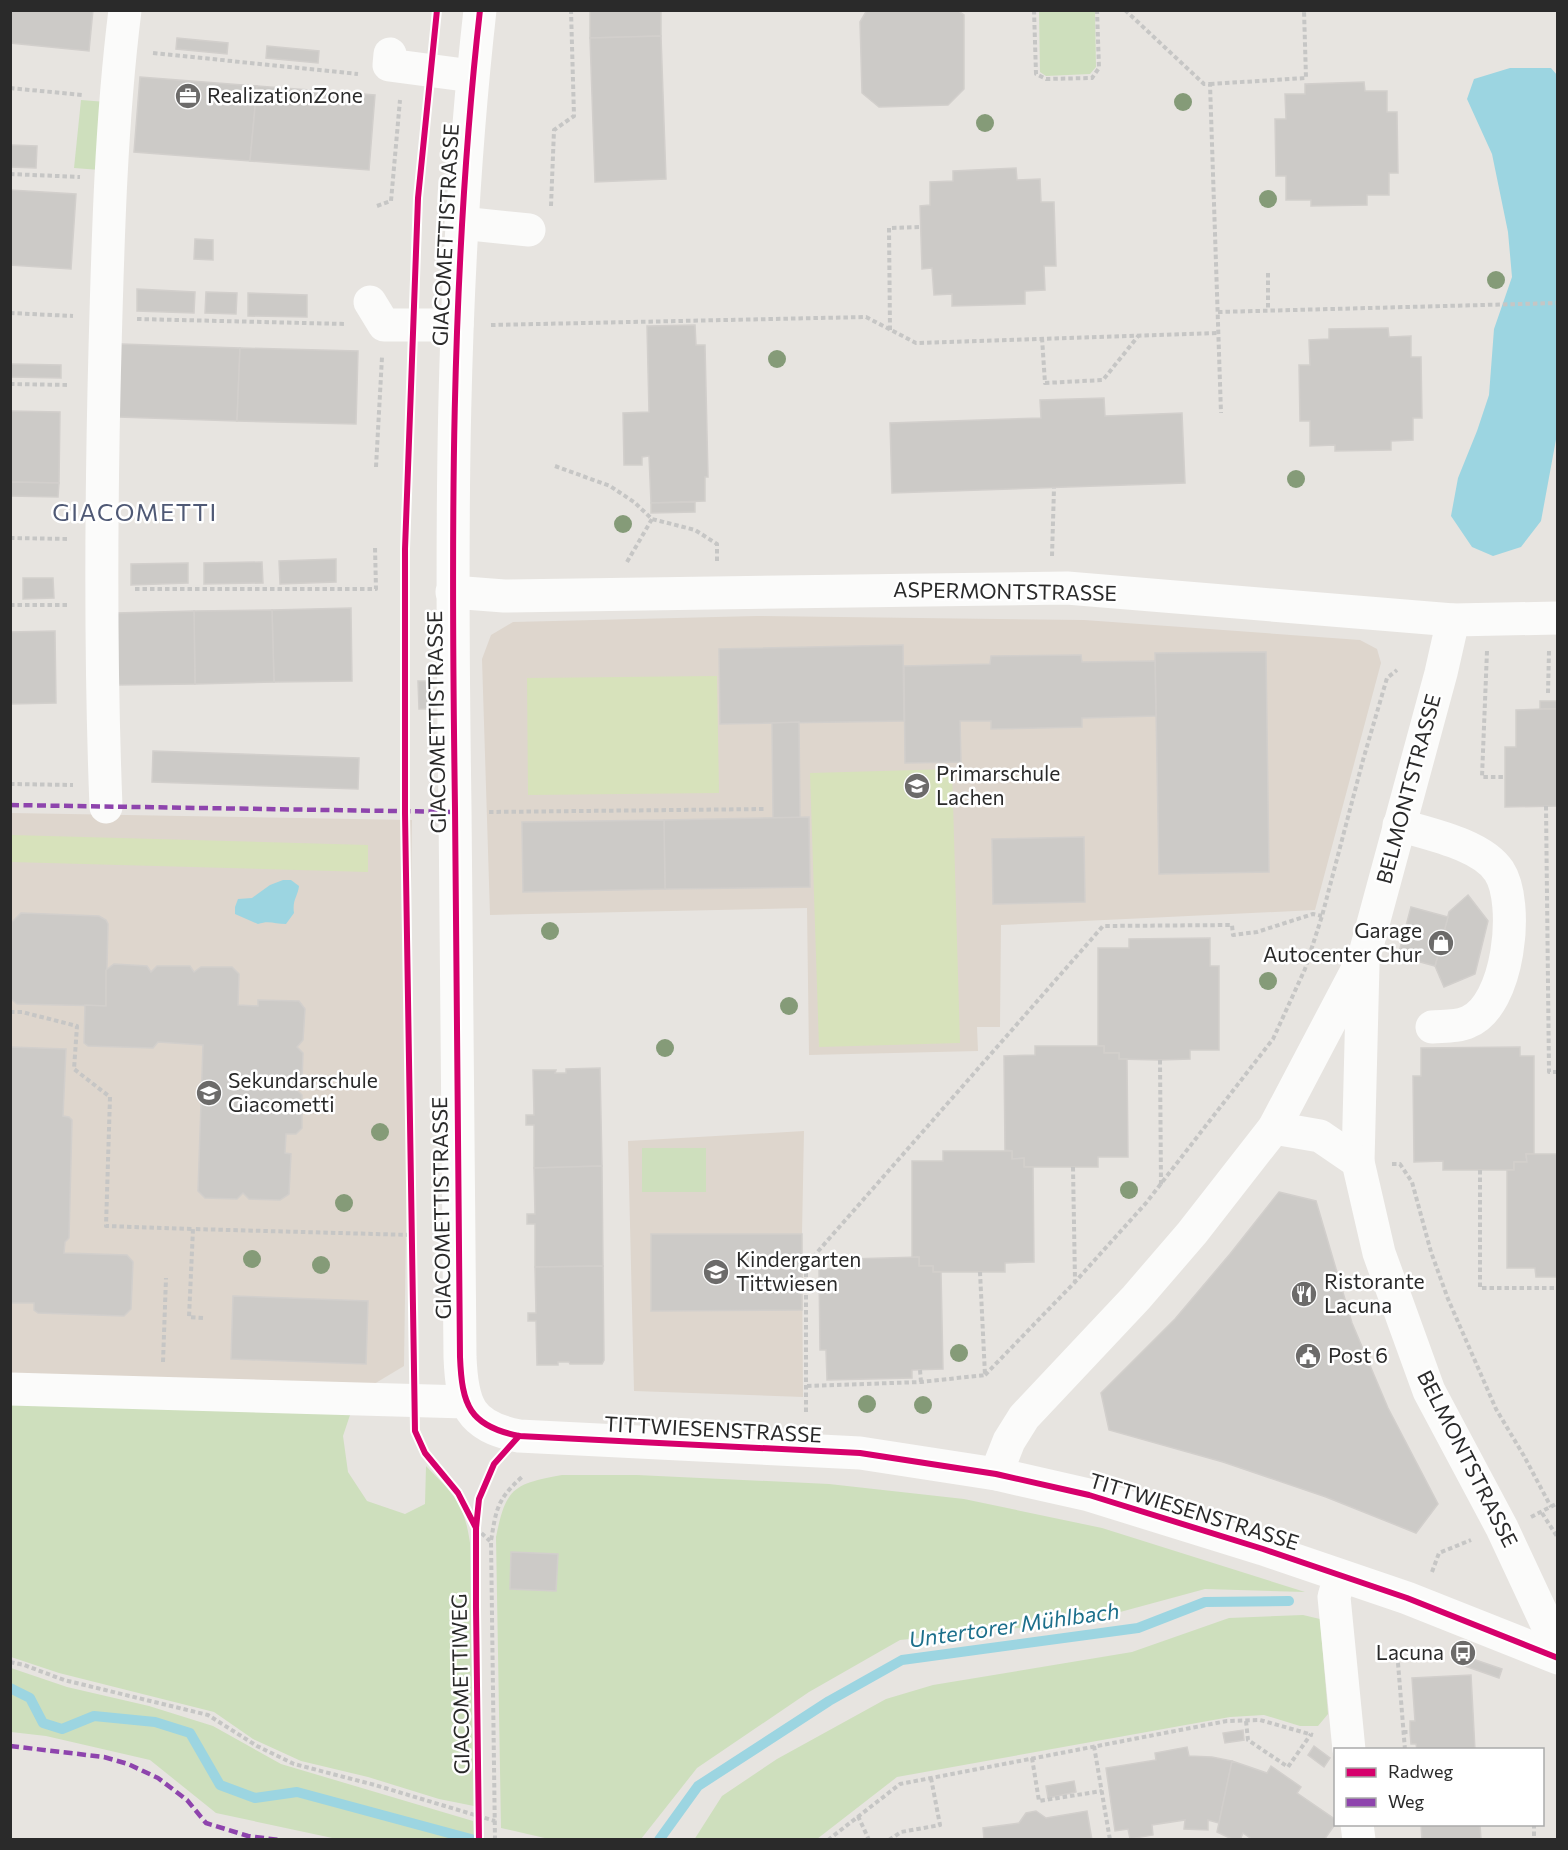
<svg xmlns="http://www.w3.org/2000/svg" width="1568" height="1850" font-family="Commissioner,sans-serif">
  <rect width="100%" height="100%" fill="#e7e4e0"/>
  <g fill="#ded6cd">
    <polygon points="757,616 1084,620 1360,640 1377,649 1381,663 1315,910 1001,925 1000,1027 977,1027 978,1051 809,1055 807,908 490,915 482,659 491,635 513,622"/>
    <polygon points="11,813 412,820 404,1366 374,1384 11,1374"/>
    <polygon points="804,1131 802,1234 803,1397 634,1391 628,1141"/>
  </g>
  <g fill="#cedfbd">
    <polygon points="1039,11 1095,11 1096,67 1090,74 1046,76 1040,72"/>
    <polygon points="81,100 106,102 100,170 74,168"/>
    <rect x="642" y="1148" width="64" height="44"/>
    <path d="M11,1400L352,1409L343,1436L348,1472L367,1501L405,1514L425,1504L426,1466C454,1495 464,1502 470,1543L474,1806L439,1799L368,1777L301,1761L253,1739L214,1712L59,1673L11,1657Z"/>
    <path d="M562,1475H637L829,1484L964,1499L1102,1528L1305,1592L1205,1589L1087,1621L900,1640L809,1692L697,1768L641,1839H549L501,1828L496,1537C506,1487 514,1484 562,1475Z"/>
    <polygon points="1303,1615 1320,1619 1328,1714 1318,1726 1300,1726 1264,1715 1230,1717 897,1777 817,1839 694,1840 722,1796 777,1759 886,1699 933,1685 1132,1652 1229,1618"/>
    <polygon points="11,1668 67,1687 149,1706 213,1726 281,1764 473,1821 474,1839 337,1839 216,1813 150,1760 46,1736 11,1732"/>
  </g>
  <g fill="#d7e2bb">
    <polygon points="717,676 719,793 528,795 527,678"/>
    <polygon points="952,769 960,1043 819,1047 810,773"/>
    <polygon points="11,835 368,845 368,872 11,862"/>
  </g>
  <g fill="#9cd5e1">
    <polygon points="1510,68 1551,68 1557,75 1557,434 1541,521 1521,547 1493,556 1472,547 1451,516 1458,478 1477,431 1489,395 1494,329 1512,277 1508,232 1492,154 1467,99 1474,79"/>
    <path d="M283,880H291L299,886C298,896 292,900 294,913L286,924C275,924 269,920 258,924L235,914V907L238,899L252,898L270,885Z"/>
  </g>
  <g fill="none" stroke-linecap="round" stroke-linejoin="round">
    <g stroke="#9cd5e1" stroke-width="10">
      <polyline points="10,1688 30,1698 43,1723 62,1729 94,1716 155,1722 190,1733 220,1785 255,1798 297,1792 471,1839"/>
      <polyline points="659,1840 698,1786 829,1701 902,1660 1138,1628 1205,1602 1289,1601"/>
    </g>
  </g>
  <g fill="#cccac7" stroke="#d2cfcc" stroke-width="1.5">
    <polygon points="10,10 93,10 89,51 10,43"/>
    <polygon points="590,10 661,10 661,36 590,38"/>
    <polygon points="867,10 957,10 964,15 964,89 948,105 879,107 862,93 860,22"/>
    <polygon points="661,36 666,179 595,182 590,38"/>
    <polygon points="177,38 228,43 227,54 176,49"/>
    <polygon points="267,46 319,51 318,63 266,58"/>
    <polygon points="140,77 257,86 250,161 134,152"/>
    <polygon points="1364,82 1365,91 1387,91 1387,112 1397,112 1398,173 1389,173 1389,195 1367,195 1367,205 1311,206 1311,200 1286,200 1286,176 1276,176 1275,119 1286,119 1285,94 1305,94 1305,84"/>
    <polygon points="257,86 375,95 369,170 250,161"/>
    <polygon points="10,145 37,146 36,168 10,167"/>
    <polygon points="1016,168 1017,180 1040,179 1041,202 1054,202 1056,266 1044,266 1045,290 1025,291 1025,304 952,306 952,294 934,295 932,268 922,269 920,206 930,205 930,182 953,181 953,171"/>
    <polygon points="10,190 76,194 71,269 10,265"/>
    <polygon points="195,239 213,240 213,260 194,259"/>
    <polygon points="137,289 195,292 194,313 137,311"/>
    <polygon points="206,292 237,293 236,314 205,313"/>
    <polygon points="248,293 307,295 307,317 248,316"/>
    <polygon points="695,325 696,345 705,345 708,477 705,477 705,501 651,503 649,456 642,457 642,465 624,465 623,413 649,412 647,326"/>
    <polygon points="1388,328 1389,337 1411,336 1411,357 1421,357 1422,418 1413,418 1413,440 1391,441 1391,450 1335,451 1335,445 1310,446 1310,421 1300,421 1299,365 1310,365 1309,340 1329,339 1329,329"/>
    <polygon points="121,344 240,348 237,421 119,417"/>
    <polygon points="240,348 358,351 356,424 237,421"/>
    <polygon points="11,364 61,365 61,378 10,377"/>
    <polygon points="1104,398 1105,416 1182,413 1185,483 892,493 890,423 1041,418 1040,400"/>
    <polygon points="10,411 60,412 59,483 10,482"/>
    <polygon points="10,482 59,483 58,497 10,496"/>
    <polygon points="695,502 695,512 651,513 651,503"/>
    <polygon points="336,559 336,582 280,584 279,561"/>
    <polygon points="262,562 263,583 204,584 204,563"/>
    <polygon points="188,563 188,583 131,585 131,564"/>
    <polygon points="23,578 53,578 54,598 23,599"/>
    <polygon points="351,608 352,681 274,682 272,610"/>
    <polygon points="272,610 274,682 195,684 194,611"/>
    <polygon points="194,611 195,684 117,685 116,613"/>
    <polygon points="55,631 56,703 10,704 10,632"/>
    <polygon points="903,645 904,721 720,724 719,649"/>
    <polygon points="1266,652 1269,872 1159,874 1155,653"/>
    <polygon points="1081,655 1082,662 1155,661 1156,716 1082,718 1082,727 991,729 991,721 960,721 961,762 905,763 904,666 990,664 991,656"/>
    <polygon points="418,681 428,681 429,709 419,709"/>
    <rect x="1540" y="701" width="18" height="8"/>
    <polygon points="1544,709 1558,709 1558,806 1505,807 1505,747 1516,747 1516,710"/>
    <polygon points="799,722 800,818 773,818 772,723"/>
    <polygon points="153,751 359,758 358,789 152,782"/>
    <polygon points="809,817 810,887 665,889 664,820"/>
    <polygon points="664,820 665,889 523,892 522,822"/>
    <polygon points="1084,837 1085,902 993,904 992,839"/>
    <polygon points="1468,895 1488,921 1475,974 1444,987 1435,966 1449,912"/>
    <polygon points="1411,907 1448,917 1435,966 1398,956"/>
    <polygon points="21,913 99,916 106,920 108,924 106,1006 17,1004 10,998 12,922"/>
    <polygon points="1210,938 1210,966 1219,966 1219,1050 1190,1050 1190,1059 1160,1060 1119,1059 1119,1053 1104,1053 1104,1046 1098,1046 1098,948 1129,948 1129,939"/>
    <polygon points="114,964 147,966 151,972 157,966 190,966 194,972 201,967 232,967 239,974 238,1005 258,1006 258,1000 299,1001 305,1009 303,1040 297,1047 303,1053 302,1082 296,1089 302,1095 302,1128 296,1134 286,1134 285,1153 291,1154 289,1194 280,1200 249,1199 243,1193 237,1199 205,1198 198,1191 203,1045 158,1042 153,1048 88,1046 84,1043 85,1005 106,1006 106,970"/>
    <polygon points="1035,1046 1104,1046 1104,1053 1119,1053 1119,1059 1127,1059 1128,1157 1098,1157 1098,1167 1024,1167 1024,1158 1012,1159 1012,1151 1005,1150 1004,1056 1035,1055"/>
    <polygon points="10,1047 66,1049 63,1116 69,1117 72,1120 69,1238 65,1242 64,1253 127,1255 133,1262 131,1309 124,1316 38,1313 34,1310 34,1303 10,1303"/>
    <polygon points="1520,1047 1520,1056 1534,1056 1534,1154 1526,1154 1527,1162 1514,1162 1514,1170 1443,1170 1443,1161 1414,1162 1413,1076 1421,1076 1421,1048"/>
    <polygon points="600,1068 602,1166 534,1168 534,1125 526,1125 526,1115 534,1115 533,1070 556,1070 555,1073 566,1073 566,1069"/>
    <polygon points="943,1151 1012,1151 1012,1159 1024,1158 1024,1167 1033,1167 1034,1262 1005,1263 1005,1272 933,1272 933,1266 919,1266 919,1257 912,1257 912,1161 943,1161"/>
    <polygon points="1526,1154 1558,1154 1558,1277 1536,1277 1535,1268 1507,1268 1507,1170 1514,1170 1514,1162 1527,1162"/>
    <polygon points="602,1166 603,1266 535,1267 535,1224 527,1224 527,1214 535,1214 534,1168"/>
    <polygon points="1279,1192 1316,1201 1352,1323 1388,1408 1438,1504 1416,1533 1326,1497 1223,1462 1109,1430 1101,1393 1175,1319 1230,1254"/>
    <polygon points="651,1234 802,1234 802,1310 651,1311"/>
    <polygon points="919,1257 919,1266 933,1266 933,1272 941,1272 943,1369 912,1370 912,1378 827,1380 826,1350 820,1350 819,1269 850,1268 850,1259"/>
    <polygon points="603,1266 604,1360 602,1364 570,1364 569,1362 558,1362 558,1365 537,1365 536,1321 528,1321 528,1313 536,1313 535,1267"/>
    <polygon points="233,1296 368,1301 366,1364 231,1359"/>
    <polygon points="511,1552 558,1554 556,1591 510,1589"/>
    <polygon points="1461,1655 1502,1669 1499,1678 1459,1664"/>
    <polygon points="1471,1675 1475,1750 1417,1750 1416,1744 1411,1744 1410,1732 1410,1721 1415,1721 1412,1678"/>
    <polygon points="1243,1730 1244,1740 1225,1743 1223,1733"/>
    <polygon points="1314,1746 1330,1758 1324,1767 1308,1755"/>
    <polygon points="1187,1747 1189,1756 1212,1757 1232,1761 1219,1823 1208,1820 1208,1830 1184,1829 1185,1820 1152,1825 1153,1835 1130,1839 1128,1829 1115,1831 1106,1768 1156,1760 1155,1753"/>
    <polygon points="1232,1761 1267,1773 1271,1766 1301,1787 1297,1793 1336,1820 1336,1823 1324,1840 1253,1840 1243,1833 1240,1840 1234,1840 1217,1832"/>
    <polygon points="1074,1781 1076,1792 1048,1798 1046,1786"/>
    <polygon points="1036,1811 1046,1818 1087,1811 1092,1840 984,1840 983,1828 1019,1823 1026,1813"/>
    <polygon points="1421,1824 1480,1824 1481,1840 1422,1840"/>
  </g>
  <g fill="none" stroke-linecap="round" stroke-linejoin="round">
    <g stroke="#c6c6c5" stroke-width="4" stroke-dasharray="4.5 3" stroke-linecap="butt">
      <polyline points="1034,10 1036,74 1046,79 1092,78 1099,68 1097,10"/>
      <polyline points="1125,10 1204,84 1210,84 1221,413"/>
      <polyline points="1557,10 1558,11"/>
      <polyline points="153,53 358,74"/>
      <polyline points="1210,84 1306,78 1304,10"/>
      <polyline points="10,88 82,95"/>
      <polyline points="10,174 80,177"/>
      <polyline points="377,206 391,201 400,100"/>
      <polyline points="551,206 554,130 574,116 571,10"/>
      <polyline points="1268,273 1268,310"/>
      <polyline points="1218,312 1558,303"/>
      <polyline points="10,313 73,316"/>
      <polyline points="137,319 346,324"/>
      <polyline points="491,325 866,317 916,343 1218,333"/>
      <polyline points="890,330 889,228 921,227"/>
      <polyline points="1042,338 1045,383 1103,380 1139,335"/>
      <polyline points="10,384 70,385"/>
      <polyline points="555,466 610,486 634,502 652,519 695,530 717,544 717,562"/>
      <polyline points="376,467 382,357"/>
      <polyline points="10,538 70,539"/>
      <polyline points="1052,556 1054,488"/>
      <polyline points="627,562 652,519"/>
      <polyline points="135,589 376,589 375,547"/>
      <polyline points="10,605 70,605"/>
      <polyline points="1487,651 1482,777 1505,777"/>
      <polyline points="1548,693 1549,651"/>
      <polyline points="10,784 73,785"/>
      <polyline points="1546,806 1549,1072 1558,1072"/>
      <polyline points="489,812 766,809"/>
      <polyline points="10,1012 22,1012 77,1026 74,1069 110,1097 106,1226 193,1229"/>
      <polyline points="1160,1060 1161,1185"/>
      <polyline points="1392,1164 1400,1164 1412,1182 1431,1252 1448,1299 1496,1409 1524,1456 1551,1507"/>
      <polyline points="1073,1167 1075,1281"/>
      <polyline points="1480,1170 1480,1288 1558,1288"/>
      <polyline points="203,1318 189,1317 193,1229 412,1235"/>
      <polyline points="163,1362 166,1278"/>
      <polyline points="920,1370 921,1382"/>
      <polyline points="985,1375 1075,1282 1146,1203 1273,1039 1305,969 1322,916 1363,760 1387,678 1397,670"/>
      <polyline points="807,1386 921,1382 985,1375 980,1272"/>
      <polyline points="806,1412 806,1265 1103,926 1232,925 1233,935 1257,932 1313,914 1322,916"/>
      <polyline points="1542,1513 1558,1538"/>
      <polyline points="1531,1517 1558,1503"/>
      <polyline points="476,1528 490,1541"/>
      <polyline points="1432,1572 1439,1553 1471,1540"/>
      <polyline points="10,1662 24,1665 64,1680 208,1715 257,1746 294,1764 375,1785 495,1821"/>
      <polyline points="1398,1663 1405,1750"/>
      <polyline points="1246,1721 1248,1740 1288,1767 1311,1734"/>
      <polyline points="1403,1732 1410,1732"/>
      <polyline points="1094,1746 1110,1840"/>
      <polyline points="1032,1758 1039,1801 1102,1791"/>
      <polyline points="858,1816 869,1840"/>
      <polyline points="1534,1824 1534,1840"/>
      <path d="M495,1840L491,1541C496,1510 497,1499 522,1477"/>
      <polyline points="828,1840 900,1784 1227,1721 1260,1720 1313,1735"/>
      <polyline points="889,1840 901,1832 940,1825 931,1778"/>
    </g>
    <g stroke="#fbfbfa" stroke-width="33">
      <path d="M480,10C450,276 451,542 455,808C457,991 459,1174 460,1357C462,1405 469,1426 519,1436L860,1453L996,1474L1089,1495L1263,1549L1407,1598L1558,1658"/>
      <polyline points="390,54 389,65 472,76"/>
      <polyline points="461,223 529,230"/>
      <polyline points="370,302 384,325 457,325"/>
      <polyline points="452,592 504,596 1067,588 1453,620 1558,618"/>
      <path d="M106,807C100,654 101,502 105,349C108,236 111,123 125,10"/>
      <path d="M1399,825C1428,834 1481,844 1499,871C1520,903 1509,1006 1468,1022C1458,1027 1443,1026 1432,1027"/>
      <polyline points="1363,964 1358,1162 1379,1253 1429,1391 1502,1528 1558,1648"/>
      <polyline points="1274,1128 1320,1136 1358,1162"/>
      <polyline points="10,1389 466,1402"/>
      <polyline points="996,1474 1009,1441 1024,1417 1136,1298 1192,1233 1274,1128 1364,957 1441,673 1453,620"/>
      <polyline points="1340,1576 1334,1597 1349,1750"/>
      <polyline points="1357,1824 1359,1840"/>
    </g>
    <g stroke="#8e44ad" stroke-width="4.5" stroke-dasharray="9 4.5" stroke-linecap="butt">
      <polyline points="10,805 455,812"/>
      <polyline points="10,1746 104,1757 128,1764 158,1778 187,1800 206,1823 248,1836 279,1840"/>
    </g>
    <g stroke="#fff" stroke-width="10">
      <g id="cycleway">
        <polyline points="437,10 418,198 405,549 405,813 415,1431 425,1453 458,1493 476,1528"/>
        <path d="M480,10C450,276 451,542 455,808C457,991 459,1174 460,1357C462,1405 469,1426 519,1436L860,1453L996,1474L1089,1495L1263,1549L1407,1598L1558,1658"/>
        <polyline points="479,1840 476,1607 476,1528 479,1499 494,1464 519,1436"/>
      </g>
    </g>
    <use href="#cycleway" stroke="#d6006c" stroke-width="6"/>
  </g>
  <g fill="#859b78">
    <circle cx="1183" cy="102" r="9"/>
    <circle cx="985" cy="123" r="9"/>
    <circle cx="1268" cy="199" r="9"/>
    <circle cx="1496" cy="280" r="9"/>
    <circle cx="777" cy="359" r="9"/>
    <circle cx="1296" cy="479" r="9"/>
    <circle cx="623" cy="524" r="9"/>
    <circle cx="550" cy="931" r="9"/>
    <circle cx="1268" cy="981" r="9"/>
    <circle cx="789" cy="1006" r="9"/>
    <circle cx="665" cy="1048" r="9"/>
    <circle cx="380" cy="1132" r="9"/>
    <circle cx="1129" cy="1190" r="9"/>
    <circle cx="344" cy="1203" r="9"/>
    <circle cx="252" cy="1259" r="9"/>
    <circle cx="321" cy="1265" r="9"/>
    <circle cx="959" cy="1353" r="9"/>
    <circle cx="867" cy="1404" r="9"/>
    <circle cx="923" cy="1405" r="9"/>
  </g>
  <defs>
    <g id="office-disc" transform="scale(1.35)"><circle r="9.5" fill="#6c6b6a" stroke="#fff"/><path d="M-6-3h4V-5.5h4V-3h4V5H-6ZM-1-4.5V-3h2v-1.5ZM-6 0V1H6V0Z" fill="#fff"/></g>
    <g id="school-disc" transform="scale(1.35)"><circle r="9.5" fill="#6c6b6a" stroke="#fff"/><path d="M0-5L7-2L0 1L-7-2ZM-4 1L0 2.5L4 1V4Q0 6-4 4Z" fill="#fff"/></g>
    <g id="shop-disc" transform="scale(1.35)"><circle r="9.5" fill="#6c6b6a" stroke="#fff"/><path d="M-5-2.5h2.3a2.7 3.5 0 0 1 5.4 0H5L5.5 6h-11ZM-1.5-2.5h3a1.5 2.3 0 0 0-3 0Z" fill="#fff"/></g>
    <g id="restaurant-disc" transform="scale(1.35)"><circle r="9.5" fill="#6c6b6a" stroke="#fff"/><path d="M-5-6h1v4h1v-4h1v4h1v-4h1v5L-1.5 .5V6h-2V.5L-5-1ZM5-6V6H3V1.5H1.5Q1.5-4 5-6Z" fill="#fff"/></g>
    <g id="civic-disc" transform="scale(1.35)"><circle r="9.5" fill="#6c6b6a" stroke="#fff"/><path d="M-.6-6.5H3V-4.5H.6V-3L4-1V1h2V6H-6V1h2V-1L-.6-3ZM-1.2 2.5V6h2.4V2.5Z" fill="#fff"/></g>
    <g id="bus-disc" transform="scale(1.35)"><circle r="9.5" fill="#6c6b6a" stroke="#fff"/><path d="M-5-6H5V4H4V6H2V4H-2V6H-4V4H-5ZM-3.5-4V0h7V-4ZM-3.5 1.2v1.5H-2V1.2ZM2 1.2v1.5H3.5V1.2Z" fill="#fff"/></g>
  </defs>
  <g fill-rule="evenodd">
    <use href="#office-disc" x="188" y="96"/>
    <use href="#school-disc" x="917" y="786"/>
    <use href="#shop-disc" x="1441" y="943"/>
    <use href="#school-disc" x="209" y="1093"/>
    <use href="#school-disc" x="716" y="1272"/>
    <use href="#restaurant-disc" x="1304" y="1294"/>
    <use href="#civic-disc" x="1308" y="1356"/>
    <use href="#bus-disc" x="1463" y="1653"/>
  </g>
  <g text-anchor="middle" stroke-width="5" stroke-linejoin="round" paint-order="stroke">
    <g font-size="21" fill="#2a2a2a" stroke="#fff" text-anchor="start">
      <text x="207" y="103">RealizationZone</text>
      <text x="936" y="781">Primarschule<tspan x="936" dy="24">Lachen</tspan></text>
      <text x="1422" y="938" text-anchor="end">Garage<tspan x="1422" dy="24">Autocenter Chur</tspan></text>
      <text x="228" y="1088">Sekundarschule<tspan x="228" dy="24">Giacometti</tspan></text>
      <text x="736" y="1267">Kindergarten<tspan x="736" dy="24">Tittwiesen</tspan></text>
      <text x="1324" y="1289">Ristorante<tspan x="1324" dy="24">Lacuna</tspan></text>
      <text x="1328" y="1363">Post 6</text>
      <text x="1444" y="1660" text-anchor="end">Lacuna</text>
    </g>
    <g font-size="21" fill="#2a2a2a" stroke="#fff">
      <text transform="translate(446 235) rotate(-87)" y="7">GIACOMETTISTRASSE</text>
      <text transform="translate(1005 592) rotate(1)" y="7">ASPERMONTSTRASSE</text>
      <text transform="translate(437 722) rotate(-91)" y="7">GIACOMETTISTRASSE</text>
      <text transform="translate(1409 789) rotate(-75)" y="7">BELMONTSTRASSE</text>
      <text transform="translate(442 1208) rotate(-91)" y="7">GIACOMETTISTRASSE</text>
      <text transform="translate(713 1430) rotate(3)" y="7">TITTWIESENSTRASSE</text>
      <text transform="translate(1467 1459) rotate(63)" y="7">BELMONTSTRASSE</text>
      <text transform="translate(1194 1512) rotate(17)" y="7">TITTWIESENSTRASSE</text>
      <text transform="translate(461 1684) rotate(-91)" y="7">GIACOMETTIWEG</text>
    </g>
    <g font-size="22" font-style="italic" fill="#1c6f8b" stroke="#fff">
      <text transform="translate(1014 1625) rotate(-8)" y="8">Untertorer Mühlbach</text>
    </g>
    <g font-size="24" letter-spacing="1.5" fill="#4f5975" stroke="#fff">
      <text x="135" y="521">GIACOMETTI</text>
    </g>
  </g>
  <rect width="1568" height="1850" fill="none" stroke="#2a2a2a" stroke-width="24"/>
  <rect x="1334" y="1748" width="210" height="78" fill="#ffffff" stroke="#aaaaaa" stroke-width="1.5"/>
  <rect x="1346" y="1768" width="30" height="9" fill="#d6006c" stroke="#aaaaaa" stroke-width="1.5"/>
  <text x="1388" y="1778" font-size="18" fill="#2a2a2a">Radweg</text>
  <rect x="1346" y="1798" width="30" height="9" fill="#8e44ad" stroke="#aaaaaa" stroke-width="1.5"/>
  <text x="1388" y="1808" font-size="18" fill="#2a2a2a">Weg</text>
</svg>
